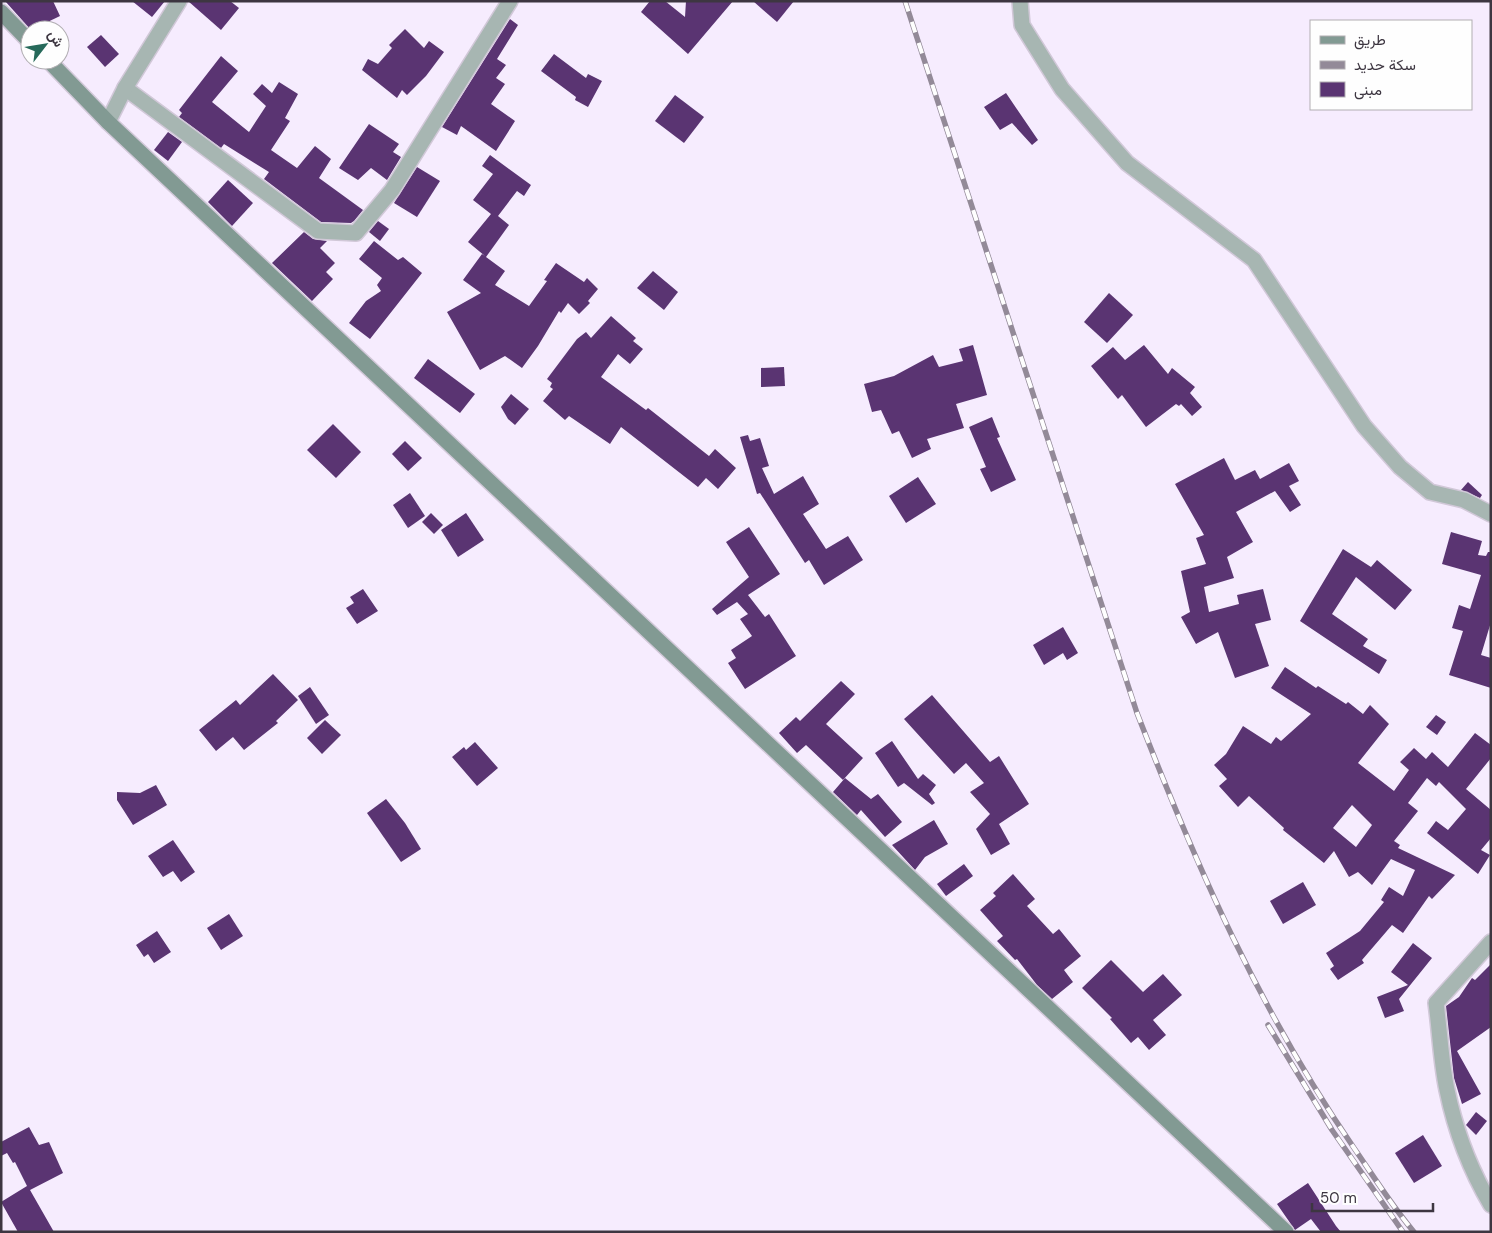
<svg xmlns="http://www.w3.org/2000/svg" width="1492" height="1233" font-family="'DM Sans',Vazirmatn,sans-serif">
  <rect width="100%" height="100%" fill="#f6ecfe"/>
  <g fill="#5a3472" fill-rule="evenodd">
    <polygon points="5,1 53,1 60,16 31,30"/>
    <polygon points="132,1 165,1 152,17"/>
    <polygon points="188,1 230,1 239,8 221,30"/>
    <polygon points="650,1 665,1 685,17 686,1 733,1 688,54 641,12"/>
    <polygon points="753,1 794,1 777,22"/>
    <polygon points="510,19 518,25 497,59 506,65 496,78 505,84 491,104 515,121 496,151 461,126 457,135 442,127"/>
    <polygon points="405,29 424,48 429,41 444,52 426,76 407,95 402,90 397,98 362,70 368,59 378,64 392,48 389,45"/>
    <polygon points="101,35 119,54 105,67 87,47"/>
    <polygon points="554,54 586,78 588,74 602,81 588,107 575,100 576,97 541,71"/>
    <polygon points="221,56 238,71 212,102 249,132 266,106 253,94 262,84 272,93 279,82 298,94 285,118 290,121 271,150 297,168 315,146 331,159 319,178 363,210 354,221 351,223 321,222 264,179 269,172 224,144 221,148 179,117 182,113 179,110"/>
    <polygon points="1006,93 1038,140 1032,145 1012,123 1000,130 984,107"/>
    <polygon points="675,95 704,117 684,143 655,121"/>
    <polygon points="369,124 399,144 393,152 401,157 387,180 371,168 358,180 339,168"/>
    <polygon points="168,132 182,142 168,161 154,150"/>
    <polygon points="490,155 531,185 524,196 517,191 498,216 509,225 486,257 505,271 495,285 529,306 547,281 544,280 556,263 584,282 587,278 598,289 588,301 590,303 579,314 568,303 561,313 559,311 538,346 522,368 505,356 480,370 447,312 481,293 463,280 482,254 485,256 468,242 491,214 473,200 493,174 482,166"/>
    <polygon points="417,167 440,181 417,217 394,203"/>
    <polygon points="228,180 253,203 232,226 208,202"/>
    <polygon points="378,221 389,229 380,241 369,232"/>
    <polygon points="304,232 313,239 327,241 320,248 335,263 326,272 333,279 312,301 272,263"/>
    <polygon points="374,241 398,260 403,257 422,273 370,339 349,323 366,301 381,291 377,285 382,278 359,259"/>
    <polygon points="653,271 678,292 664,310 637,288"/>
    <polygon points="1109,293 1133,315 1107,343 1084,322"/>
    <polygon points="611,316 636,338 633,341 643,349 630,364 618,354 601,377 646,410 648,408 709,456 715,449 736,468 718,489 706,478 698,487 621,427 610,444 569,416 565,420 543,401 553,389 550,387 552,383 547,379 577,339 586,332 591,338"/>
    <polygon points="973,345 987,395 956,404 964,428 927,439 931,449 912,458 899,431 892,434 881,410 872,412 864,384 894,376 933,355 939,367 963,361 959,349"/>
    <polygon points="1144,345 1168,374 1172,368 1195,387 1190,393 1202,407 1192,416 1181,404 1179,406 1176,404 1146,427 1122,395 1118,399 1091,366 1113,347 1125,360"/>
    <polygon points="428,359 475,394 460,413 414,378"/>
    <polygon points="784,367 785,386 761,387 761,368"/>
    <polygon points="511,394 529,409 515,425 508,419 501,407"/>
    <polygon points="992,417 1000,437 997,438 1016,480 991,492 980,469 986,467 969,427"/>
    <polygon points="333,424 361,452 336,478 307,450"/>
    <polygon points="748,435 750,441 760,438 769,466 762,468 774,494 803,476 819,504 803,514 826,549 848,536 863,560 824,585 809,560 805,563 760,493 757,494 740,437"/>
    <polygon points="405,441 422,458 408,471 392,454"/>
    <polygon points="1224,458 1235,480 1255,470 1260,479 1289,463 1299,481 1289,486 1301,505 1290,512 1275,491 1236,512 1253,542 1227,557 1234,578 1204,587 1209,612 1239,604 1237,595 1263,589 1271,620 1255,624 1269,666 1235,678 1218,632 1196,644 1181,617 1190,612 1181,571 1206,564 1196,538 1204,535 1175,484"/>
    <polygon points="918,477 936,504 906,523 889,496"/>
    <polygon points="1468,482 1482,495 1480,498 1461,490"/>
    <polygon points="410,493 425,516 408,528 393,505"/>
    <polygon points="431,513 443,525 434,534 422,522"/>
    <polygon points="466,513 484,540 458,557 441,530"/>
    <polygon points="749,527 780,574 748,595 765,617 769,614 796,656 745,689 728,663 736,658 731,650 752,636 740,619 748,614 737,602 717,615 712,609 749,577 726,542"/>
    <polygon points="1451,532 1482,541 1478,555 1486,556 1488,552 1491,552 1491,622 1481,655 1491,658 1491,688 1449,675 1463,631 1452,628 1459,605 1470,609 1481,575 1442,564"/>
    <polygon points="1343,549 1371,567 1377,560 1412,590 1395,610 1356,577 1332,614 1368,639 1363,646 1387,660 1379,674 1300,621"/>
    <polygon points="363,589 378,611 357,624 346,608 354,603 350,597"/>
    <polygon points="1063,627 1078,653 1067,660 1063,653 1044,665 1033,645"/>
    <path d="M1285,667L1316,688L1318,686L1346,704L1348,702L1363,714L1370,705L1389,724L1358,763L1394,791L1409,770L1400,762L1414,748L1426,759L1432,752L1448,767L1475,733L1491,745V758L1466,789L1491,810V838L1481,850L1490,855L1478,874L1427,833L1436,821L1448,830L1466,809L1439,782L1436,786L1427,778L1408,803L1418,811L1394,841L1400,845L1398,848L1455,875L1432,899L1429,896L1403,933L1392,925L1362,960L1364,963L1338,980L1330,969L1334,966L1326,953L1360,931L1384,902L1381,900L1389,887L1403,896L1415,870L1391,859L1372,885L1358,872L1349,877L1334,851L1324,863L1283,830L1284,828L1249,796L1238,807L1219,786L1227,779L1214,765L1226,754L1243,726L1271,744L1276,737L1281,741L1311,714L1271,688ZM1352,805L1372,825L1356,847L1333,828Z"/>
    <polygon points="273,674 298,700 276,721 278,723 244,750 233,737 216,751 199,730 236,700 240,705"/>
    <polygon points="841,681 855,694 826,724 863,758 843,780 806,745 797,753 779,733 796,717 800,721"/>
    <polygon points="310,687 329,715 316,724 298,696"/>
    <polygon points="932,695 990,762 999,756 1029,804 999,824 1010,844 991,855 976,829 990,814 970,792 984,783 966,763 954,774 904,719"/>
    <polygon points="1436,715 1446,722 1437,735 1426,727"/>
    <polygon points="325,720 341,735 322,754 307,738"/>
    <polygon points="892,741 918,779 923,774 936,785 929,794 935,803 932,805 904,783 898,787 875,753"/>
    <polygon points="475,742 498,768 477,786 452,757 464,747 466,750"/>
    <polygon points="845,778 871,799 878,794 902,822 885,837 861,810 857,815 833,792"/>
    <polygon points="156,785 167,805 133,825 117,800 117,792 140,793"/>
    <polygon points="386,799 405,823 421,849 401,862 367,813"/>
    <polygon points="934,820 948,844 925,857 915,870 892,845"/>
    <polygon points="173,840 195,872 181,882 173,871 163,877 148,856"/>
    <polygon points="964,864 973,876 946,896 937,884"/>
    <polygon points="1013,874 1035,899 1027,906 1053,934 1059,929 1081,956 1064,970 1073,982 1052,999 1037,985 1017,959 1015,960 997,941 1003,936 980,910 996,896 993,893"/>
    <polygon points="1303,882 1316,905 1283,924 1270,901"/>
    <polygon points="229,914 243,936 221,950 207,928"/>
    <polygon points="157,931 171,952 154,963 148,954 144,957 136,945"/>
    <polygon points="1413,943 1432,958 1399,999 1404,1011 1385,1018 1377,997 1408,985 1391,972"/>
    <polygon points="1111,960 1143,992 1163,974 1182,995 1153,1020 1166,1035 1149,1050 1138,1037 1131,1043 1110,1019 1112,1018 1082,988"/>
    <polygon points="1491,964 1491,1027 1457,1051 1481,1094 1462,1104 1454,1078 1446,1006 1459,997 1472,978 1475,980"/>
    <polygon points="1476,1112 1487,1121 1476,1135 1466,1125"/>
    <polygon points="29,1127 39,1145 49,1142 63,1173 30,1190 54,1232 18,1232 1,1202 27,1186 15,1162 13,1163 7,1153 1,1156 1,1142"/>
    <polygon points="1423,1135 1442,1166 1414,1183 1395,1153"/>
    <polygon points="1308,1183 1336,1226 1341,1232 1321,1232 1311,1219 1295,1230 1277,1204"/>
  </g>
  <g fill="none" stroke-linecap="round" stroke-linejoin="round">
    <g stroke="#d1c8d8" stroke-width="18">
      <g id="street">
        <polyline points="1020,1 1022,25 1062,89 1127,163 1254,260 1364,426 1400,467 1430,492 1464,500 1491,514"/>
        <polyline points="125,88 318,231 356,233 392,190 510,1"/>
        <polyline points="108,122 125,88 179,1"/>
        <path d="M1491,942L1436,1003C1440,1032 1441,1062 1447,1090C1455,1129 1471,1171 1491,1205"/>
      </g>
    </g>
    <g stroke="#d1c8d8" stroke-width="18">
      <g id="secondary">
        <polyline points="1,12 30,42"/>
        <polyline points="48,60 108,122 1286,1232"/>
      </g>
    </g>
    <use href="#street" stroke="#a7b6b2" stroke-width="15"/>
    <use href="#secondary" stroke="#829a93" stroke-width="15"/>
    <g stroke="#938a98" stroke-width="5.5">
      <g id="rail">
        <path d="M905,1L1137,713C1197,868 1260,1011 1354,1148C1374,1177 1392,1206 1414,1232"/>
        <polyline points="1268,1025 1332,1130 1403,1232"/>
      </g>
    </g>
    <use href="#rail" stroke="#fefefe" stroke-width="4" stroke-dasharray="11" stroke-linecap="butt"/>
  </g>
  <rect width="1492" height="1233" fill="none" stroke="#3d3641" stroke-width="5"/>
  <rect x="1310" y="20" width="162" height="90" fill="#fefefe" stroke="#b1aeb2"/>
  <rect x="1320" y="36" width="25" height="8" fill="#829a93" stroke="#b1aeb2"/>
  <text x="1354" y="45" font-size="15" fill="#3d3641">طريق</text>
  <rect x="1320" y="61" width="25" height="8" fill="#938a98" stroke="#b1aeb2"/>
  <text x="1354" y="70" font-size="15" fill="#3d3641">سكة حديد</text>
  <rect x="1320" y="82" width="25" height="15" fill="#5a3472" stroke="#b1aeb2"/>
  <text x="1354" y="95" font-size="15" fill="#3d3641">مبنى</text>
  <g transform="translate(45 45) rotate(59)"><circle r="24" fill="#fefefe" stroke="#b1aeb2"/>
  <path d="M0-4L9 19L0 12L-9 19Z" fill="#26695a"/>
  <text y="-8" font-size="14" font-weight="bold" text-anchor="middle" fill="#3d3641">ش</text>
  </g>
  <path d="M1312 1203v8h121v-8" fill="none" stroke="#3d3641" stroke-width="2.5"/>
  <text x="1320" y="1203" font-size="15" fill="#3d3641" stroke="#fefefe" stroke-width="4" paint-order="stroke">50 m</text>
</svg>
